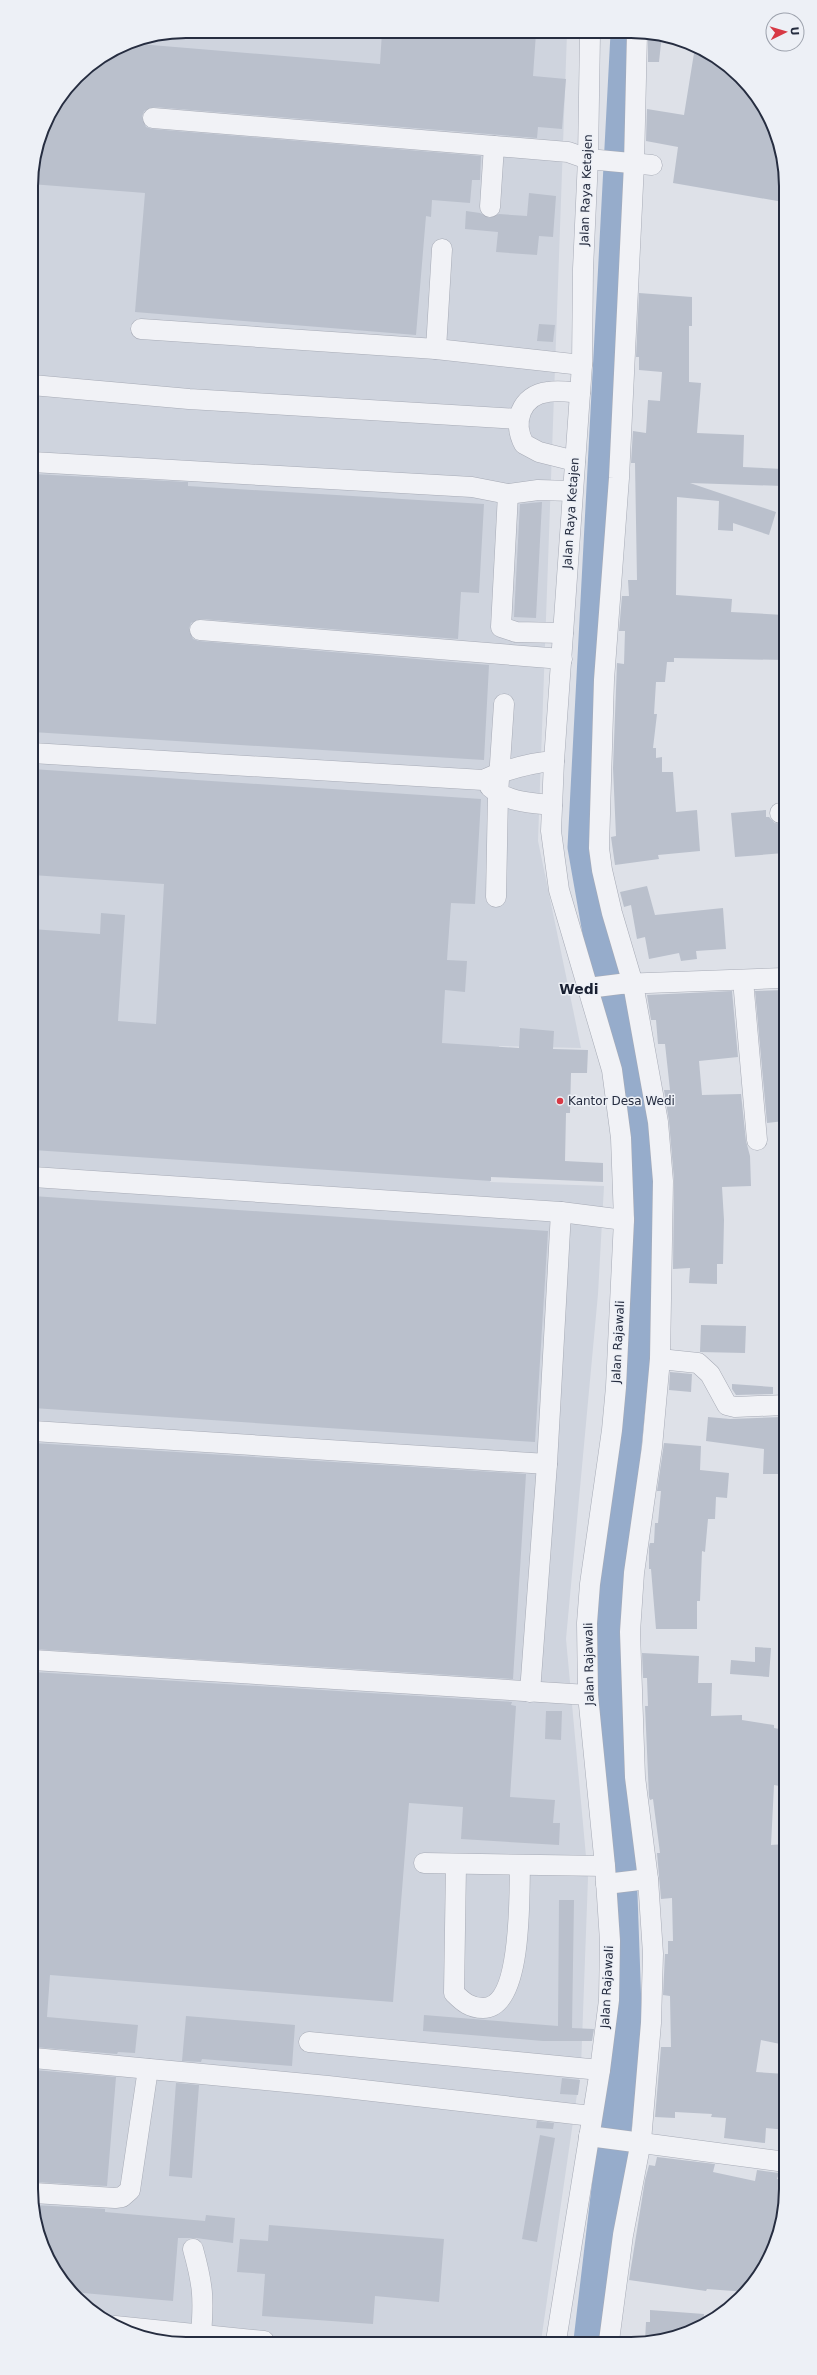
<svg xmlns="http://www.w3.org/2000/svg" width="817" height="2375" font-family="'DejaVu Sans',sans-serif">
  <rect width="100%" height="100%" fill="#dee1e8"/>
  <polygon fill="#cfd4de" points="186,31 567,33 538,841 581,1048 499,1046 490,1182 604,1186 598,1294 566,1639 588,1878 581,2067 541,2341 156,2341 117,2328 77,2299 52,2266 34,2219 31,176 47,118 84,70 127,43"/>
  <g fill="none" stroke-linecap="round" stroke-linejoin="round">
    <polyline stroke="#96accb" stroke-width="33" points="590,2341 626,2036 618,1810 605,1647 645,1246 634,1132 584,847 627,34"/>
  </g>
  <g fill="#bac0cc">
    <polygon points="382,32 536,33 533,76 566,79 562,129 538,127 537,138 154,107 144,111 142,117 146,127 152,129 481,156 480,180 472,180 470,203 432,200 431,217 426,216 416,335 135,312 145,193 31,184 31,176 47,118 84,70 127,43 380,64"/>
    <polygon points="648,34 662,34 659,62 648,62"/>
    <polygon points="695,47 708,52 741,77 765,109 783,156 783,202 673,183 678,147 646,141 647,109 684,115"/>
    <polygon points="529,193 556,196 553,237 539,236 537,255 496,252 498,232 465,229 466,211 480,213 489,218 499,214 527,216"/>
    <polygon points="639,293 692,297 692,326 689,326 689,382 701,383 697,433 744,435 743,467 783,469 783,486 690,483 776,512 769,535 733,523 733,531 718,530 719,501 677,497 676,595 732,599 731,612 784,615 784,660 674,658 674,662 667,662 665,682 656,682 654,714 657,714 653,748 656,748 656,758 662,757 662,772 673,772 676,812 697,810 700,851 658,855 659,859 615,865 611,837 616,836 613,768 617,663 624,664 625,631 619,631 622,596 629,596 628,580 637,580 635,463 631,463 633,431 646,433 648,400 660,401 662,372 639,370 639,357 636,357"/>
    <polygon points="539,324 555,325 553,342 537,341"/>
    <polygon points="32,474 188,482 188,486 484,504 479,593 461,592 458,639 201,619 191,623 189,629 193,639 199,641 489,665 484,760 32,732"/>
    <polygon points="542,502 536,618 514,617 520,504"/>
    <polygon points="32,769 481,799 475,904 451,903 447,960 467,961 465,992 445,990 442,1043 519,1048 520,1028 554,1031 553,1049 588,1050 587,1073 571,1073 570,1113 566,1113 565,1161 603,1163 603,1182 491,1177 491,1181 33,1150 32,929 100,934 101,913 125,915 118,1021 156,1024 164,884 32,875"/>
    <polygon points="766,810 766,817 769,817 775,823 784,824 784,853 735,857 731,813"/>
    <polygon points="647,886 655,915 723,908 726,949 696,951 697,959 681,961 679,953 649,959 645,937 637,939 631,905 624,907 620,892"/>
    <polygon points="784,990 784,1121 767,1123 755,991"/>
    <polygon points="732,991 738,1057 699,1061 702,1095 741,1094 746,1141 750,1156 751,1186 722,1187 724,1220 723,1264 717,1264 717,1284 689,1283 690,1268 673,1269 674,1180 669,1121 664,1090 670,1090 665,1044 658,1044 656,1020 651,1020 647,995"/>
    <polygon points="33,1196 548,1231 535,1442 33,1408"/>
    <polygon points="701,1325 746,1326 745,1353 700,1352"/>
    <polygon points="670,1372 692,1374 691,1392 669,1390"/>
    <polygon points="732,1384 773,1387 773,1394 736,1395 732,1389"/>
    <polygon points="708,1417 730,1419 781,1417 779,1474 763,1474 764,1449 706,1441"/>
    <polygon points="33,1443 526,1474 513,1679 33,1649"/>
    <polygon points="664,1443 701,1446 700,1470 729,1473 727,1498 716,1497 715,1519 708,1519 705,1552 702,1551 700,1601 697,1601 697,1629 656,1629 651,1569 649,1569 649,1547 650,1543 654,1543 655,1523 658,1523 661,1491 657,1491"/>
    <polygon points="755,1647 771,1648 769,1677 730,1674 731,1660 755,1662"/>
    <polygon points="642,1653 699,1656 698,1683 712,1683 711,1716 742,1715 742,1720 774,1725 774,1728 785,1730 785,1787 774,1785 771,1845 785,1844 785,2045 761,2040 756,2072 786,2074 786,2130 766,2128 765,2143 724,2138 726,2118 711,2117 712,2114 675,2112 675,2118 655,2117 661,2047 671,2047 670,1996 663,1995 665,1954 668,1954 668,1941 673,1941 672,1898 661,1899 657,1853 660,1853 653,1799 650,1800 649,1797 645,1706 648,1706 647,1678 643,1678"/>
    <polygon points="33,1672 512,1702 511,1705 516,1706 510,1797 555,1800 553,1823 560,1823 559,1845 461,1839 463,1807 409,1803 393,2002 50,1975 47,2017 138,2025 135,2053 118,2052 117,2054 34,2047"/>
    <polygon points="546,1711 562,1711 561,1740 545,1739"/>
    <polygon points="559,1900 574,1900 572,2028 594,2029 592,2041 543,2041 423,2031 424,2015 558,2026"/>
    <polygon points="186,2016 295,2025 292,2066 202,2059 201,2062 182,2061"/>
    <polygon points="34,2070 116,2077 107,2186 34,2182"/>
    <polygon points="562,2078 580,2080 578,2095 560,2094"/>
    <polygon points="176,2083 199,2085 192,2178 169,2176"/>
    <polygon points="537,2121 554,2123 553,2129 536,2128"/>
    <polygon points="540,2135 555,2138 537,2242 522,2239"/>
    <polygon points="657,2157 715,2164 713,2172 755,2181 757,2170 779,2173 777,2179 786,2181 786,2199 774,2248 746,2292 707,2289 706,2291 629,2280 645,2180 649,2165 655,2166"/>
    <polygon points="34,2205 105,2209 105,2212 205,2221 206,2215 235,2218 233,2243 196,2238 178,2238 173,2301 72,2292 52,2266 34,2219"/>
    <polygon points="269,2225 444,2239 439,2302 375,2296 373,2324 262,2316 265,2274 237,2272 240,2239 268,2241"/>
    <polygon points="650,2310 704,2314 703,2325 661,2341 645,2341 646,2322 650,2322"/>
  </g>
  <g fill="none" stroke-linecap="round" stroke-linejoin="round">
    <g stroke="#a7abb6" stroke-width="21">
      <g id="minor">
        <polyline points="153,118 568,152 588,159 652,165"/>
        <polyline points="490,207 494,146"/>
        <polyline points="141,329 436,349 582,365"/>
        <polyline points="436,349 442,249"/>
        <polyline points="32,385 189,399 518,419"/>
        <path d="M575,461L539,452L524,444C512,422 521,395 548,392C559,390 570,392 580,393"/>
        <polyline points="32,462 472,487 508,494 538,490 572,491"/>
        <polyline points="508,494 501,627 516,632 563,633"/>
        <polyline points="200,630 562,659"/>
        <path d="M32,753L483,780C505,770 529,763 554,761"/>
        <path d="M490,787C507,802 530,803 552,805"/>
        <polyline points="780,813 784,813"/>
        <polyline points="496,897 498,794 504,704"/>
        <polyline points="743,980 757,1140"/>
        <polyline points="588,988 620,984 784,978"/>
        <polyline points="33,1177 561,1212 624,1220"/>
        <polyline points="660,1359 698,1363 710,1374 727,1405 735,1407 785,1405"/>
        <polyline points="33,1431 547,1464"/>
        <polyline points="33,1660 588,1695"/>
        <polyline points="530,1692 547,1464 561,1212"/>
        <polyline points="424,1863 605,1866"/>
        <path d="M456,1865L454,1993C463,2002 470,2008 483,2008C523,2008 519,1895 520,1866"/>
        <polyline points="606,1884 648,1879"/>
        <polyline points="309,2042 600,2070"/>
        <polyline points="34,2058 328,2086 592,2116"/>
        <polyline points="589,2136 786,2162"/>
        <polyline points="34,2193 115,2198 122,2197 130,2190 148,2069"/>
        <path d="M193,2249C203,2285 204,2298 201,2335"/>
        <polyline points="115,2326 264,2341"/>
        <polyline points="556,2341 600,2070 609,2000 610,1941 605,1866 588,1695 587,1623 590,1584 612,1430 616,1387 624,1220 621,1138 612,1070 559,890 551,831 554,761 582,365 583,269 588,159 590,34"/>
        <polyline points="609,2341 623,2235 641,2141 651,2023 653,1954 648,1879 635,1777 630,1632 634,1573 652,1447 660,1359 663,1181 658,1122 633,984 612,913 602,870 599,848 604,680 619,478 634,164 637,34"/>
      </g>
    </g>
    <use href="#minor" stroke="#f1f2f6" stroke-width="20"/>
  </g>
  <circle fill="#d73945" stroke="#edf0f6" stroke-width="1.5" cx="560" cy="1101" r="4"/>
  <g text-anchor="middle" stroke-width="3" stroke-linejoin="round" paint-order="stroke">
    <g font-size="12" fill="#262d40" stroke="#edf0f6">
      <text transform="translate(586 190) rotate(-88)" y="4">Jalan Raya Ketajen</text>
      <text transform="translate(571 513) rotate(-86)" y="4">Jalan Raya Ketajen</text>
      <text transform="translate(618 1342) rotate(-87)" y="4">Jalan Rajawali</text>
      <text transform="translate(589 1664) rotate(-91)" y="4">Jalan Rajawali</text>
      <text transform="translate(607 1987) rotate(-87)" y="4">Jalan Rajawali</text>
    </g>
    <g font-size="12" fill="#262d40" stroke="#edf0f6" text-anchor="start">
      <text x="568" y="1105">Kantor Desa Wedi</text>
    </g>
    <g font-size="14" font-weight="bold" fill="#181f31" stroke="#edf0f6">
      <text x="579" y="994">Wedi</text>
    </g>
  </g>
  <path d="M0 0H817V2375H0ZM186 38H631A148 148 0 0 1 779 186V2189A148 148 0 0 1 631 2337H186A148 148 0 0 1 38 2189V186A148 148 0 0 1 186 38Z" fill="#edf0f6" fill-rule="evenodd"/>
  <path fill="none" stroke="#262d40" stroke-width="2" d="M186 38H631A148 148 0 0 1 779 186V2189A148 148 0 0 1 631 2337H186A148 148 0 0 1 38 2189V186A148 148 0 0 1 186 38Z"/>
  <g transform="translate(785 32) rotate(85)"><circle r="19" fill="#edf0f6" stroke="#9da2ad"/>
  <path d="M0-3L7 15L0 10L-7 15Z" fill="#d73945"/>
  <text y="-6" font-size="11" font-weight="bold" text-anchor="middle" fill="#262d40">U</text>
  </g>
</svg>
